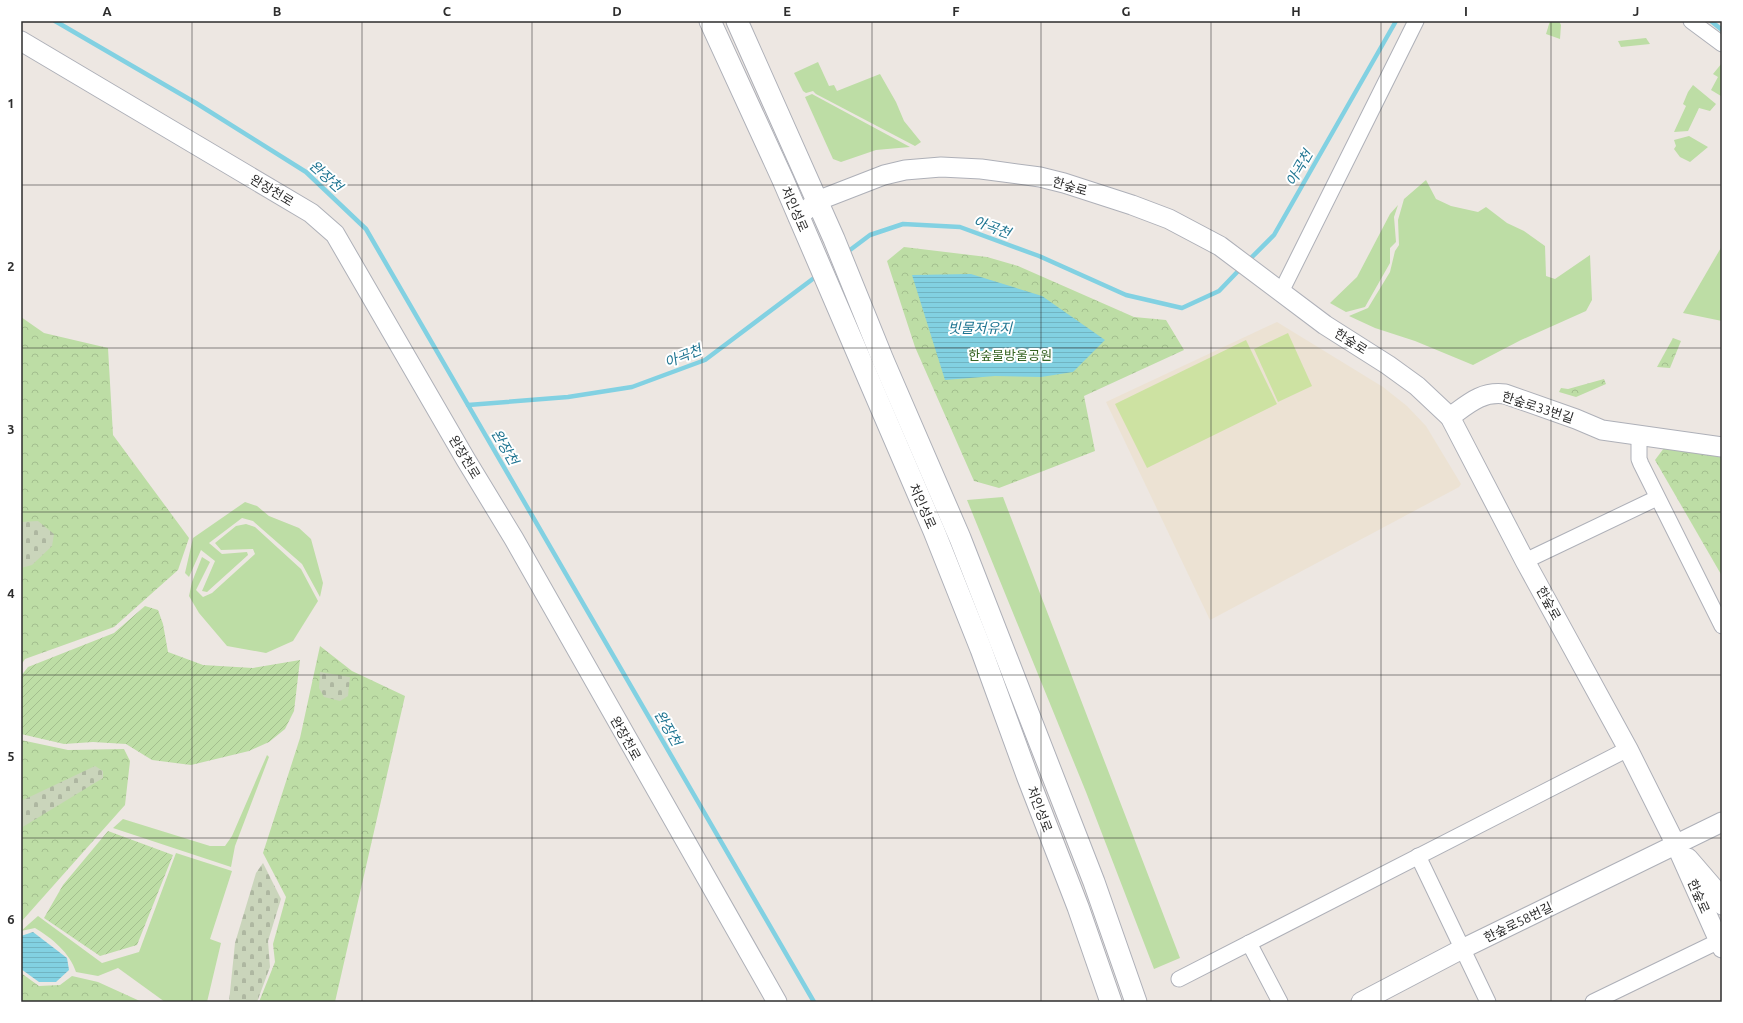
<svg xmlns="http://www.w3.org/2000/svg" width="1743" height="1023" font-family="Ubuntu,'Noto Sans KR',sans-serif">
  <defs>
    <pattern id="forest-crowns" width="20" height="18" patternUnits="userSpaceOnUse"><rect width="20" height="18" fill="#bddda5"/><path d="M2 6a3 3 0 1 1 6 0M12 15a3 3 0 1 1 6 0" fill="none" stroke="#a3be8e"/></pattern>
    <pattern id="cemetery-stones" width="16" height="16" patternUnits="userSpaceOnUse"><rect width="16" height="16" fill="#cad5bb"/><path d="M2 7V4a2 2 0 0 1 4 0v3zM10 15v-3a2 2 0 0 1 4 0v3z" fill="#aeb7a1"/></pattern>
    <pattern id="garden-furrows" width="10" height="10" patternUnits="userSpaceOnUse"><rect width="10" height="10" fill="#bddda5"/><path d="M-1 1l2-2M0 10L10 0M9 11l2-2" fill="none" stroke="#a3be8e"/></pattern>
    <pattern id="water-rules" width="6" height="5" patternUnits="userSpaceOnUse"><rect width="6" height="5" fill="#82d1e2"/><path d="M0 2.5h6" fill="none" stroke="#71b4c2"/></pattern>
  </defs>
  <rect width="100%" height="100%" fill="#ede7e2"/>
  <polygon fill="#ece2d3" points="1277,322 1383,387 1407,406 1426,426 1461,484 1459,487 1210,620 1106,402"/>
  <g fill="#bddda5">
    <polygon points="1550,21 1559,21 1561,25 1560,39 1546,34"/>
    <polygon points="1646,38 1650,44 1621,47 1618,41"/>
    <polygon points="818,62 829,86 834,85 837,91 880,74 896,102 904,121 921,142 915,146 816,94 813,91 806,93 803,91 794,73"/>
    <polygon points="1722,63 1722,95 1721,96 1711,90 1718,77 1713,74"/>
    <polygon points="1693,85 1716,104 1710,111 1699,108 1688,131 1674,132 1686,106 1683,104 1688,92"/>
    <polygon points="812,94 910,147 876,150 841,162 833,159 805,97"/>
    <polygon points="1689,136 1708,147 1690,162 1680,157 1674,149 1676,146 1674,140"/>
    <polygon points="1426,180 1436,199 1451,206 1478,212 1486,207 1507,223 1524,231 1545,246 1546,276 1555,279 1590,255 1592,300 1586,311 1521,340 1473,365 1415,341 1375,328 1349,316 1368,308 1390,272 1395,251 1399,245 1398,220 1404,199"/>
    <polygon points="1398,205 1394,217 1396,242 1390,248 1390,263 1365,307 1346,312 1330,303 1357,277 1390,214"/>
    <polygon points="1722,246 1722,321 1683,313"/>
    <polygon points="1003,497 1180,958 1154,969 1086,792 967,500"/>
    <polygon points="245,502 257,506 269,516 299,528 311,539 323,583 320,597 302,564 253,521 242,518 209,543 222,554 247,552 248,555 207,592 202,591 215,561 201,550 189,577 185,573 193,538"/>
    <polygon points="246,524 255,527 301,569 318,601 293,641 266,653 227,646 199,613 189,596 192,582 202,557 210,562 196,590 203,597 212,593 255,554 253,549 221,550 215,543 236,526"/>
    <polygon points="267,755 269,757 235,846 231,867 113,828 123,819 210,846 225,846 232,836"/>
    <path d="M176,853L232,871L210,939L221,943L207,1002H165L118,968L98,976L76,972C70,953 52,938 35,928L21,931L38,916L102,963L139,952Z"/>
  </g>
  <g fill="url(#forest-crowns)">
    <polygon points="904,247 987,257 1018,266 1134,317 1166,320 1184,350 1084,396 1095,451 999,488 974,481 915,347 887,261"/>
    <polygon points="21,317 44,333 108,348 113,435 189,538 178,570 114,627 25,659 21,665"/>
    <polygon points="1673,338 1681,341 1670,368 1657,367"/>
    <polygon points="1604,379 1606,384 1576,397 1559,392 1561,388 1568,389"/>
    <polygon points="1664,448 1722,456 1722,576 1655,460"/>
    <polygon points="320,646 352,671 405,696 335,1002 259,1002 275,962 273,944 286,897 263,853 300,738"/>
    <polygon points="21,740 68,750 124,749 130,761 125,805 21,922"/>
    <polygon points="21,973 39,986 60,985 72,976 98,982 142,1002 21,1002"/>
  </g>
  <g fill="url(#cemetery-stones)">
    <polygon points="38,521 54,534 52,546 32,565 21,568 21,522"/>
    <polygon points="320,672 350,677 348,696 340,701 324,697 319,688"/>
    <polygon points="95,766 103,771 103,778 21,828 21,801"/>
    <polygon points="263,863 281,899 268,941 270,967 257,1002 229,1002 235,943 256,873"/>
  </g>
  <g fill="url(#garden-furrows)">
    <polygon points="145,606 158,610 163,624 168,652 203,665 253,668 300,660 294,711 285,729 269,742 249,751 191,765 152,760 126,744 93,742 64,744 21,734 21,676 28,667 114,633"/>
    <polygon points="108,831 173,855 137,945 100,956 44,918 63,885"/>
  </g>
  <g fill="#cde2a2">
    <polygon points="1288,333 1312,386 1278,402 1254,349"/>
    <polygon points="1246,340 1277,404 1147,468 1115,404"/>
  </g>
  <g fill="url(#water-rules)">
    <polygon points="971,274 1042,296 1105,340 1073,372 1041,377 995,376 945,380 912,275"/>
    <polygon points="33,932 67,958 69,970 56,982 39,982 21,969 21,936"/>
  </g>
  <g fill="none" stroke-linecap="round" stroke-linejoin="round">
    <g stroke="#82d1e2" stroke-width="4.5">
      <polyline points="55,21 196,103 306,172 366,229 814,1002"/>
      <polyline points="1711,21 1722,30"/>
      <polyline points="846,253 870,235 903,224 960,227 1039,256 1126,295 1182,308 1219,291 1242,267"/>
      <polyline points="1247,262 1274,235 1396,21"/>
      <polyline points="468,405 568,397 632,387 705,360 818,275"/>
    </g>
    <g stroke="#aeb0b8" stroke-width="17">
      <g id="minor">
        <polyline points="1691,21 1722,44"/>
        <polyline points="1281,292 1416,21"/>
        <polyline points="1639,436 1639,459 1641,464 1722,626"/>
        <polyline points="1525,561 1657,498"/>
        <polyline points="1418,856 1488,1002"/>
        <polyline points="1249,943 1280,1002"/>
        <polyline points="1179,979 1628,749"/>
        <polyline points="1593,1002 1719,941"/>
      </g>
    </g>
    <g stroke="#aeb0b8" stroke-width="21">
      <g id="tertiary">
        <polyline points="21,41 311,213 335,234 466,460 514,539 777,1002"/>
        <polyline points="798,217 817,201 884,175 905,170 941,167 981,169 1040,177 1064,183 1132,205 1169,219 1220,246 1325,325 1388,365 1417,386 1450,417 1525,561 1628,749 1676,845 1722,948"/>
        <path d="M1450,417C1468,404 1481,391 1505,394L1576,419L1602,430L1722,447"/>
        <polyline points="1688,858 1713,887 1722,905"/>
        <polyline points="1361,1002 1462,949 1722,822"/>
      </g>
    </g>
    <g stroke="#aeb0b8" stroke-width="23">
      <g id="secondary">
        <polyline points="710,21 783,180 934,531 981,649 1028,778 1078,907 1111,1002"/>
        <polyline points="737,21 834,239 883,360 960,538 1094,882 1136,1002"/>
      </g>
    </g>
    <use href="#minor" stroke="#fff" stroke-width="15"/>
    <use href="#tertiary" stroke="#fff" stroke-width="19"/>
    <use href="#secondary" stroke="#fff" stroke-width="21"/>
  </g>
  <path fill="none" stroke="#2d2d2d" stroke-width="1" stroke-opacity="0.55" d="M192,21V1002M362,21V1002M532,21V1002M702,21V1002M872,21V1002M1041,21V1002M1211,21V1002M1381,21V1002M1551,21V1002M21,185H1722M21,348H1722M21,512H1722M21,675H1722M21,838H1722"/>
  <g text-anchor="middle" stroke-width="4" stroke-linejoin="round" paint-order="stroke">
    <g font-size="13" fill="#2d2d2d" stroke="#fff">
      <text transform="translate(1070 186) rotate(16)" y="5">한숲로</text>
      <text transform="translate(272 190) rotate(31)" y="5">완장천로</text>
      <text transform="translate(795 209) rotate(66)" y="5">처인성로</text>
      <text transform="translate(1351 341) rotate(32)" y="5">한숲로</text>
      <text transform="translate(1538 407) rotate(18)" y="5">한숲로33번길</text>
      <text transform="translate(465 457) rotate(59)" y="5">완장천로</text>
      <text transform="translate(923 506) rotate(66)" y="5">처인성로</text>
      <text transform="translate(1549 603) rotate(61)" y="5">한숲로</text>
      <text transform="translate(626 738) rotate(61)" y="5">완장천로</text>
      <text transform="translate(1040 809) rotate(69)" y="5">처인성로</text>
      <text transform="translate(1699 896) rotate(66)" y="5">한숲로</text>
      <text transform="translate(1518 922) rotate(-26)" y="5">한숲로58번길</text>
    </g>
    <g font-size="13" fill="#376424" stroke="#fff">
      <text x="1010" y="360">한숲물방울공원</text>
    </g>
    <g font-size="14" font-style="italic" fill="#1e7491" stroke="#fff">
      <text transform="translate(1299 168) rotate(-60)" y="5">아곡천</text>
      <text transform="translate(326 176) rotate(42)" y="5">완장천</text>
      <text transform="translate(992 227) rotate(20)" y="5">아곡천</text>
      <text x="980" y="333">빗물저유지</text>
      <text transform="translate(683 356) rotate(-22)" y="5">아곡천</text>
      <text transform="translate(505 447) rotate(60)" y="5">완장천</text>
      <text transform="translate(668 728) rotate(60)" y="5">완장천</text>
    </g>
  </g>
  <rect width="1743" height="1023" fill="none" stroke="#ffffff" stroke-width="44"/>
  <rect x="22" y="22" width="1699" height="979" fill="none" stroke="#2d2d2d" stroke-width="1.5"/>
  <g font-size="13" text-anchor="middle" font-weight="bold" fill="#2d2d2d">
    <text x="107" y="16">A</text>
    <text x="277" y="16">B</text>
    <text x="447" y="16">C</text>
    <text x="617" y="16">D</text>
    <text x="787" y="16">E</text>
    <text x="956" y="16">F</text>
    <text x="1126" y="16">G</text>
    <text x="1296" y="16">H</text>
    <text x="1466" y="16">I</text>
    <text x="1636" y="16">J</text>
    <text x="11" y="108">1</text>
    <text x="11" y="271">2</text>
    <text x="11" y="434">3</text>
    <text x="11" y="598">4</text>
    <text x="11" y="761">5</text>
    <text x="11" y="924">6</text>
  </g>
</svg>
